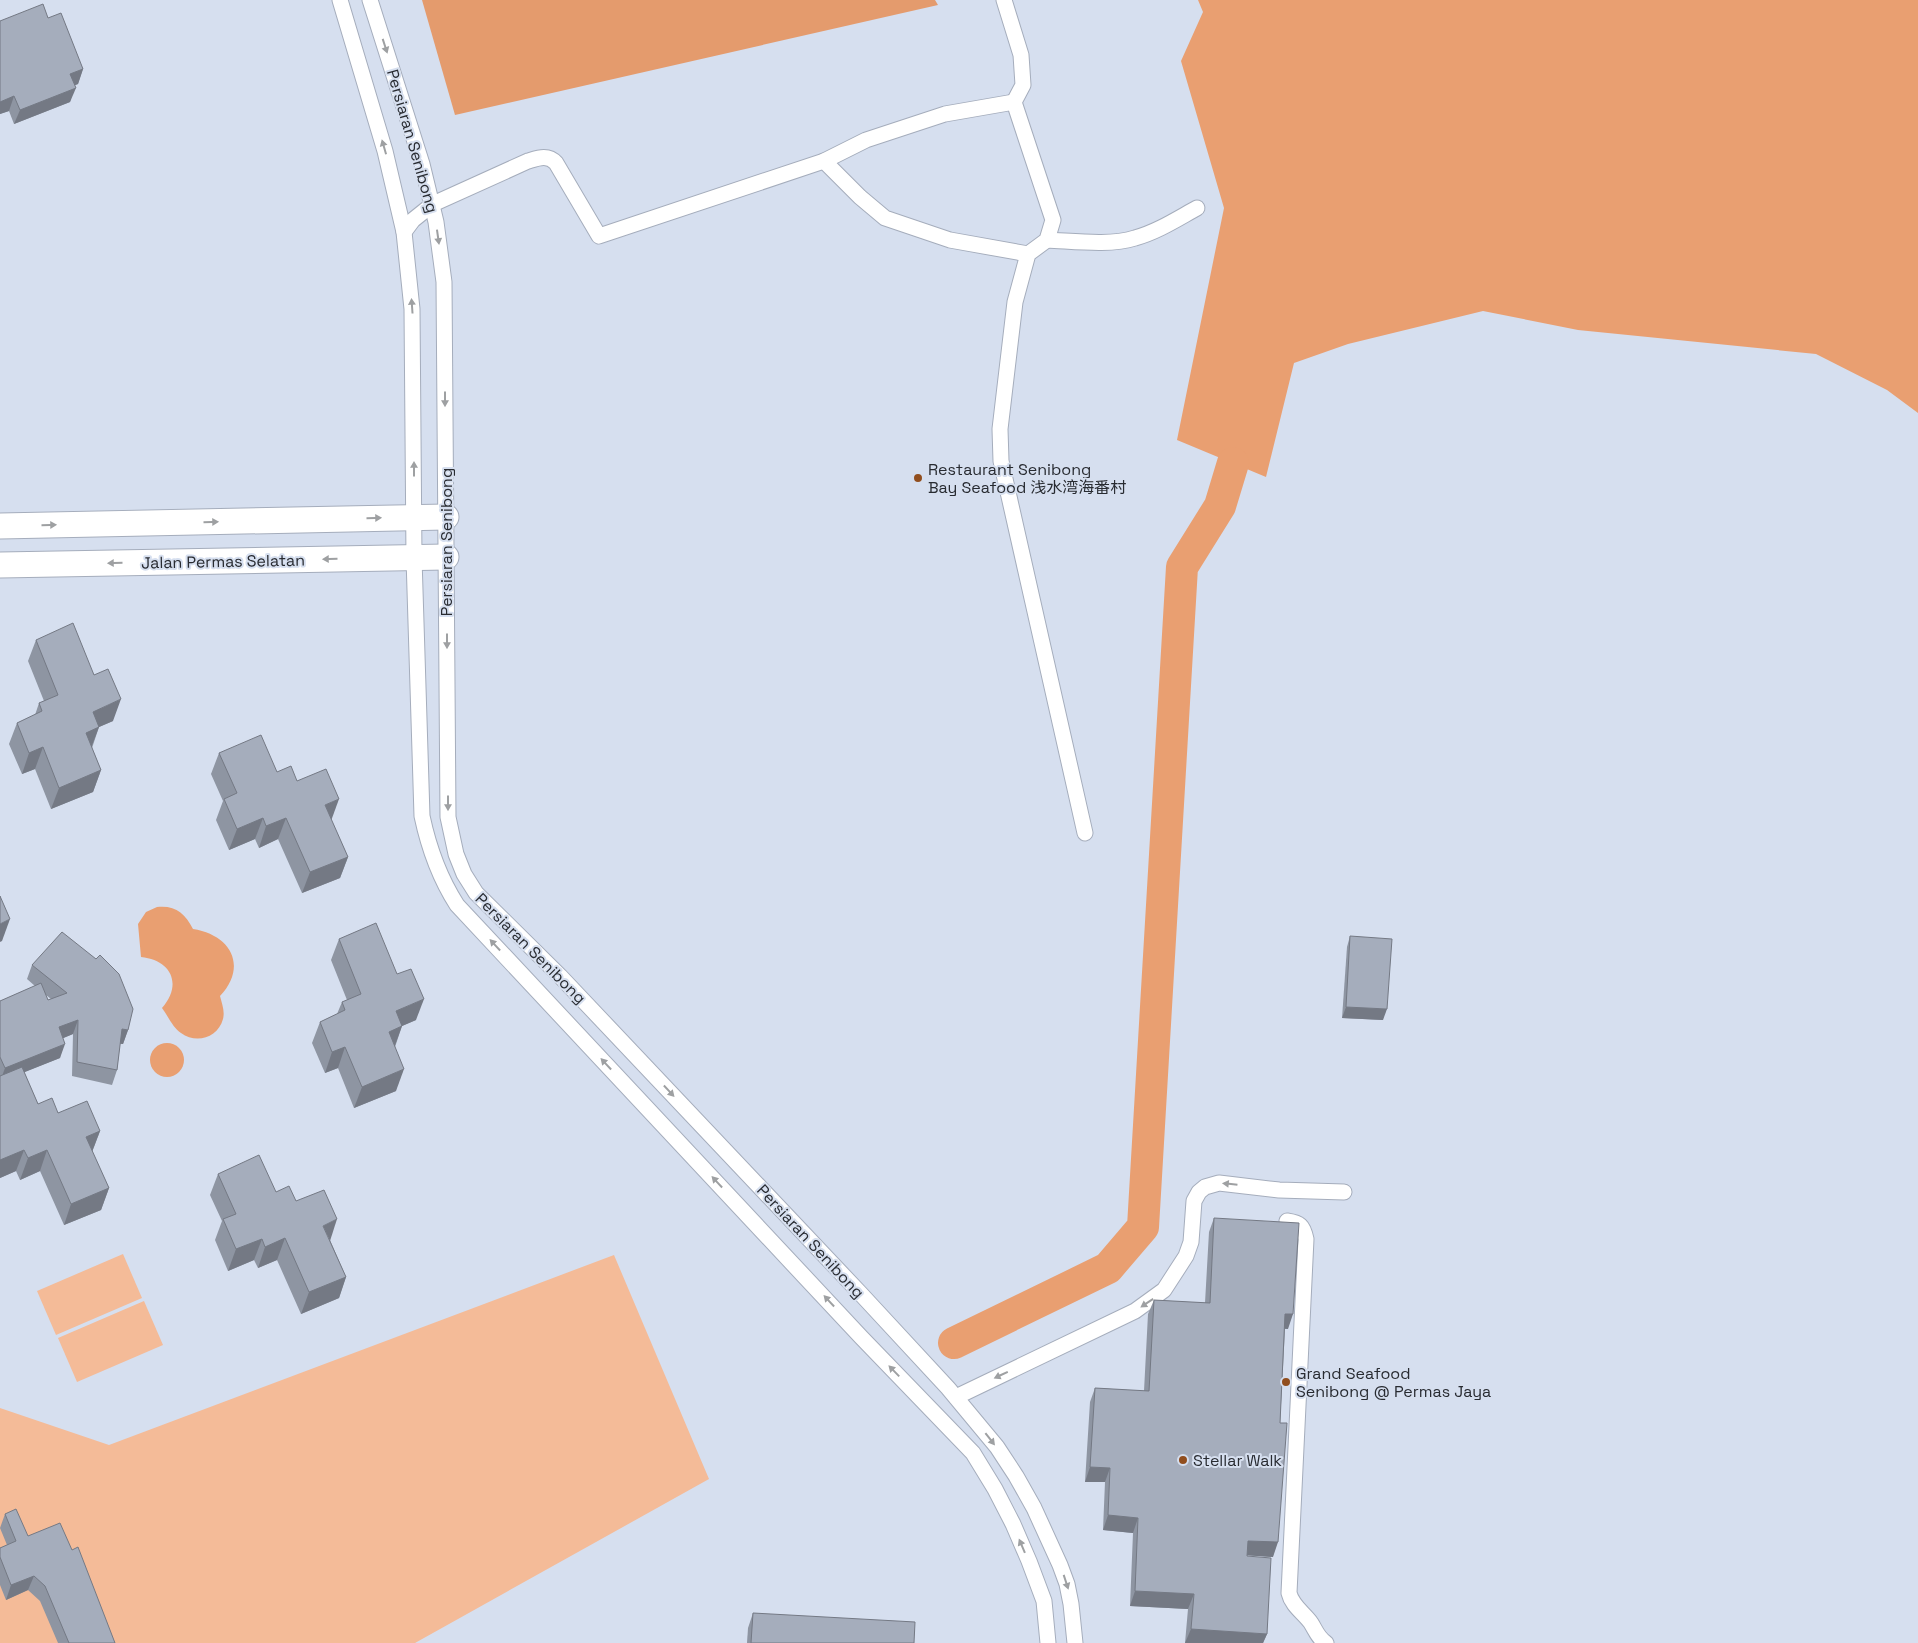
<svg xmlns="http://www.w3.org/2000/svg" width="1918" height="1643" font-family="'Space Grotesk','Noto Sans SC',sans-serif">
  <rect width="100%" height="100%" fill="#d6dfef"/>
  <g fill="#f4bb98">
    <polygon points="123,1254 142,1298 56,1335 37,1291"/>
    <polygon points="614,1255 709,1479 415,1643 0,1643 0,1408 109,1445"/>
    <polygon points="144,1301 163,1345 77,1382 58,1338"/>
  </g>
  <polygon fill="#e49b6d" points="422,0 935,0 938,5 455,115"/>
  <g fill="#e99f71">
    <polygon points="1198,0 1918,0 1918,413 1887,390 1816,354 1578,330 1483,311 1348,344 1294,363 1266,477 1177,440 1224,208 1181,61 1203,12"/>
    <path d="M157,907C175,905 185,913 193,929C231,935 248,966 220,996C222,1004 225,1011 223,1019C218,1038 196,1044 181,1033C173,1028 168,1016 162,1008C183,984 171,960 141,957L138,924L146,912Z"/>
    <circle cx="167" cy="1060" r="17"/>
  </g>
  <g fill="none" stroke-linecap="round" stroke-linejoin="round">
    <polyline stroke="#e99f71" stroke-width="32" points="954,1343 1108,1268 1143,1227 1182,567 1220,506 1233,463"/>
    <g stroke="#a5adbc" stroke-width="17">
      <g id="street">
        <path d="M340,0L385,151L404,232L412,309L414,558L422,816C429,849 439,877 457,905L861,1337L973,1453L995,1489L1013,1524L1029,1561L1044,1601L1048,1643"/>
        <polyline points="370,0 422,164 436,222 444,282 448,817 456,854 464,874 476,893 560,976 860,1293 948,1388 997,1447 1016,1476 1034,1508 1060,1565 1067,1584 1071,1604 1075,1643"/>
        <polyline points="1004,0 1021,55 1023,85 1014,102 1053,220 1047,240 1028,254 1015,302 1000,429 1001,461 1085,833"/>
        <polyline points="824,161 860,197 885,218 950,240 1028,254"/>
        <path d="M404,232L413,220L433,204L528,161C538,158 548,154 556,163L599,236L824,161L866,140L945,114L1014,102"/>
        <path d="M1047,240C1073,241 1110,246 1135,238C1157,232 1177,219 1197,208"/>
        <path d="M1287,1221C1300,1223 1303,1225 1306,1239L1289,1593C1292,1606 1304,1613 1311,1623C1316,1631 1318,1638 1326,1643"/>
        <polyline points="956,1397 1135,1311 1164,1290 1186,1256 1191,1242 1194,1201 1199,1192 1205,1187 1219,1183 1279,1190 1344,1192"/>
      </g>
    </g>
    <g stroke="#a5adbc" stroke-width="27">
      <g id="primary">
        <polyline points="0,526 446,517"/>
        <polyline points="0,565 446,557"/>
      </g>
    </g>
    <use href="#street" stroke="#fff" stroke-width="15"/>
    <use href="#primary" stroke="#fff" stroke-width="25"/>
  </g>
  <g fill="#8e95a2" fill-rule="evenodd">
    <polygon points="48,18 83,69 78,84 75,85 70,102 14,124 9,111 0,114 0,21"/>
    <polygon points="36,640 113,721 99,727 92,748 101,770 93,792 51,809 35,769 22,774 9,744 17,723 35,715 39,703 44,701 28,661"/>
    <polygon points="219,753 277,772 297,781 331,820 348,857 340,878 302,893 278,839 259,848 255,839 229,850 216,820 223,801 211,774"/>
    <polygon points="1350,936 1383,1020 1342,1018 1347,947"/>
    <polygon points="339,939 416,1020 402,1026 395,1047 396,1091 354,1108 338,1068 325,1073 312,1043 320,1022 337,1014 342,1002 347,1000 331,960"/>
    <path d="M32,965L128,1030L123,1044H120L117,1070L112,1085L72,1076L73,1034L63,1038L60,1058L24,1072L38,1104L100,1131L92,1152L109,1188L101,1210L64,1225L40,1171L20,1180L16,1171L0,1178V1001L35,986L27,979ZM46,995L51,999L48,1000Z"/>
    <polygon points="218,1174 276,1192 296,1201 330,1240 346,1277 339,1298 301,1314 277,1260 258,1268 254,1260 228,1271 215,1240 222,1221 210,1195"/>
    <polygon points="1214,1218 1288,1329 1285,1329 1273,1557 1247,1555 1267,1634 1263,1643 1185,1643 1188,1609 1130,1606 1133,1533 1103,1530 1105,1482 1085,1482 1090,1402 1095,1388 1144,1391 1148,1314 1154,1300 1205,1303 1209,1232"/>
    <polygon points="5,1514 28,1536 72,1550 115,1643 58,1643 40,1601 28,1590 6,1600 0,1585 0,1548 7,1545 0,1528"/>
    <polygon points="753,1613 914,1643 747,1643 748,1628"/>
  </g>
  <g fill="#747984">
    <polygon points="83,69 78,84 65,89 70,74"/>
    <polygon points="76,88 70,102 14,124 20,110"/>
    <polygon points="14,96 9,111 0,114 0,102"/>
    <polygon points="121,699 113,721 99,727 91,748 78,754 93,712"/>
    <polygon points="43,747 35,769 22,774 29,753"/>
    <polygon points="101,770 93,792 51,809 59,788"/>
    <polygon points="339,799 331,821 325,805"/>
    <polygon points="263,818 255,839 229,850 237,829"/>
    <polygon points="286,818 278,839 259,848 266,826"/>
    <polygon points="348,857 340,878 302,893 310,872"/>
    <polygon points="10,919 2,941 0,942 0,924"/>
    <polygon points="424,999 416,1020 388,1032 396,1011"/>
    <polygon points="1346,1007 1387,1009 1383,1020 1342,1018"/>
    <polygon points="78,1020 73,1034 54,1042 59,1027"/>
    <polygon points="402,1026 394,1048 389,1032"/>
    <polygon points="122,1029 128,1030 123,1044 117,1043"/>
    <polygon points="65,1044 60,1058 0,1082 5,1068"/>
    <polygon points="345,1047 338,1068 325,1073 332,1052"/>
    <polygon points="404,1069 396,1091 354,1108 362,1087"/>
    <polygon points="100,1131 92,1152 86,1137"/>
    <polygon points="24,1150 16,1171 0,1178 0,1160"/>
    <polygon points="47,1150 40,1171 20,1180 28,1158"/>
    <polygon points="109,1188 101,1210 64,1225 71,1204"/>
    <polygon points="337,1219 330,1241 323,1226"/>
    <polygon points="285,1238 277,1260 258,1268 265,1247"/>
    <polygon points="262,1239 254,1260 228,1271 236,1249"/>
    <polygon points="346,1277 339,1298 301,1314 309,1292"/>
    <polygon points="1285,1314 1293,1314 1288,1329 1280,1328"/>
    <polygon points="1090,1467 1110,1468 1105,1482 1085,1482"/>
    <polygon points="1108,1515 1138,1518 1133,1533 1103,1530"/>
    <polygon points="1248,1541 1278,1542 1273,1557 1242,1555"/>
    <polygon points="34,1576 28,1590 6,1600 11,1585"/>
    <polygon points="1135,1591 1194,1594 1188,1609 1130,1606"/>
    <polygon points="1191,1629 1267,1634 1263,1643 1185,1643"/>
  </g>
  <g fill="#a5adbc" stroke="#747984">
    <polygon points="43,4 48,18 61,13 83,69 70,74 76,88 20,110 14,96 0,102 0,21"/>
    <polygon points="73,623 94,675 108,669 121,699 93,712 99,727 86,733 101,770 59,788 43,747 29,753 17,723 42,711 39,703 58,695 36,640"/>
    <polygon points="261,735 277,772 291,766 297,781 326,769 339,799 325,805 348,857 310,872 286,818 266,826 263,818 237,829 224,799 237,793 219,753"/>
    <polygon points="0,896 10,919 0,924"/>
    <polygon points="376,923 397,974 411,969 424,999 396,1011 402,1026 389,1032 404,1069 362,1087 345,1047 332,1052 320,1022 345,1010 342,1002 361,994 339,939"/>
    <polygon points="62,932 96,959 100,955 119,974 133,1009 128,1030 122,1029 117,1070 77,1062 78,1020 59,1027 65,1044 5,1068 0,1057 0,1001 41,983 48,1000 67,993 32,965"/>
    <polygon points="1350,936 1392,939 1387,1009 1346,1007"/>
    <polygon points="22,1067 38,1104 52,1098 58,1113 87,1101 100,1131 86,1137 109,1188 71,1204 47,1150 28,1158 24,1150 0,1160 0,1076"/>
    <polygon points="259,1155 276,1192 289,1186 296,1201 324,1190 337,1219 323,1226 346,1277 309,1292 285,1238 265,1247 262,1239 236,1249 223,1219 236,1214 218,1174"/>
    <polygon points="1214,1218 1299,1223 1293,1314 1285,1314 1280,1423 1287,1423 1278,1542 1248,1541 1247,1556 1271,1558 1267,1634 1191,1629 1194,1594 1135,1591 1138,1518 1108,1515 1110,1468 1090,1467 1095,1388 1149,1391 1154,1300 1210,1303"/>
    <polygon points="16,1509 28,1536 60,1523 72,1550 78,1547 115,1643 69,1643 45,1586 34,1576 11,1585 0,1557 0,1548 16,1541 5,1514"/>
    <polygon points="753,1613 915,1622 914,1643 751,1643"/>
  </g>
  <defs><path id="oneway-solid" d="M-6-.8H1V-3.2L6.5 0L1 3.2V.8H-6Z" transform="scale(1.25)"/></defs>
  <g fill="#9ea0a2">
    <use href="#oneway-solid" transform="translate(385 46) rotate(72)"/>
    <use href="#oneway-solid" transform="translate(384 147) rotate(-106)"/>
    <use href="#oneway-solid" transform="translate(438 237) rotate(82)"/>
    <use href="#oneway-solid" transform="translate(412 306) rotate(-94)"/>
    <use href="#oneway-solid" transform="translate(445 399) rotate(90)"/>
    <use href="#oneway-solid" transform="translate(414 469) rotate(-90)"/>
    <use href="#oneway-solid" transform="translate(374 518) rotate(-1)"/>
    <use href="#oneway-solid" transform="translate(211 522) rotate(-1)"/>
    <use href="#oneway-solid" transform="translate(49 525) rotate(-1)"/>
    <use href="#oneway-solid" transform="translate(330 559) rotate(179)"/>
    <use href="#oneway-solid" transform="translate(115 563) rotate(179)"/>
    <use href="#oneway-solid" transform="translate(447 641) rotate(90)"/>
    <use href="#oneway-solid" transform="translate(448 803) rotate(90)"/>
    <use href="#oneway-solid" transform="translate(495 945) rotate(-133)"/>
    <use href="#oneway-solid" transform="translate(606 1064) rotate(-133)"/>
    <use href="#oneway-solid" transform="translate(669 1091) rotate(47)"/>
    <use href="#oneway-solid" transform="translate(717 1182) rotate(-133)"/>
    <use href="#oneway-solid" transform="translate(1230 1184) rotate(-174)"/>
    <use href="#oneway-solid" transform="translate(829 1301) rotate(-133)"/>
    <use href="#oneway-solid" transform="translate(1147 1303) rotate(146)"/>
    <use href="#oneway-solid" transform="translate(894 1371) rotate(-134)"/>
    <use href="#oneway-solid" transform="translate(1001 1375) rotate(155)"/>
    <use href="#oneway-solid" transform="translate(990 1439) rotate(52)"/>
    <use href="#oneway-solid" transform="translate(1022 1546) rotate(-113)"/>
    <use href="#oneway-solid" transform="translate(1066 1582) rotate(72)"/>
  </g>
  <g fill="#914e1e" stroke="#d6dfef" stroke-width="2">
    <circle cx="918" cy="478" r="5"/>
    <circle cx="1286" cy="1382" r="5"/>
    <circle cx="1183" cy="1460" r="5"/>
  </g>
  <g text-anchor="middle" stroke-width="4" stroke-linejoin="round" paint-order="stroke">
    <g font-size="16" fill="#282b31" stroke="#d6dfef">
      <text transform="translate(413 141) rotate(74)" y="6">Persiaran Senibong</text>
      <text transform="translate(446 542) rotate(-90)" y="6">Persiaran Senibong</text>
      <text transform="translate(223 561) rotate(-1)" y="6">Jalan Permas Selatan</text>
      <text transform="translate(531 948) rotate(45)" y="6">Persiaran Senibong</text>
      <text transform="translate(811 1241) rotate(47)" y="6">Persiaran Senibong</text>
    </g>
    <g font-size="16" fill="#282b31" stroke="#d6dfef" text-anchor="start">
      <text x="928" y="475">Restaurant Senibong<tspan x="928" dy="18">Bay Seafood 浅水湾海番村</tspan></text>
      <text x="1296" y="1379">Grand Seafood<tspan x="1296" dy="18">Senibong @ Permas Jaya</tspan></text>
      <text x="1193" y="1466">Stellar Walk</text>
    </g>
  </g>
</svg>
